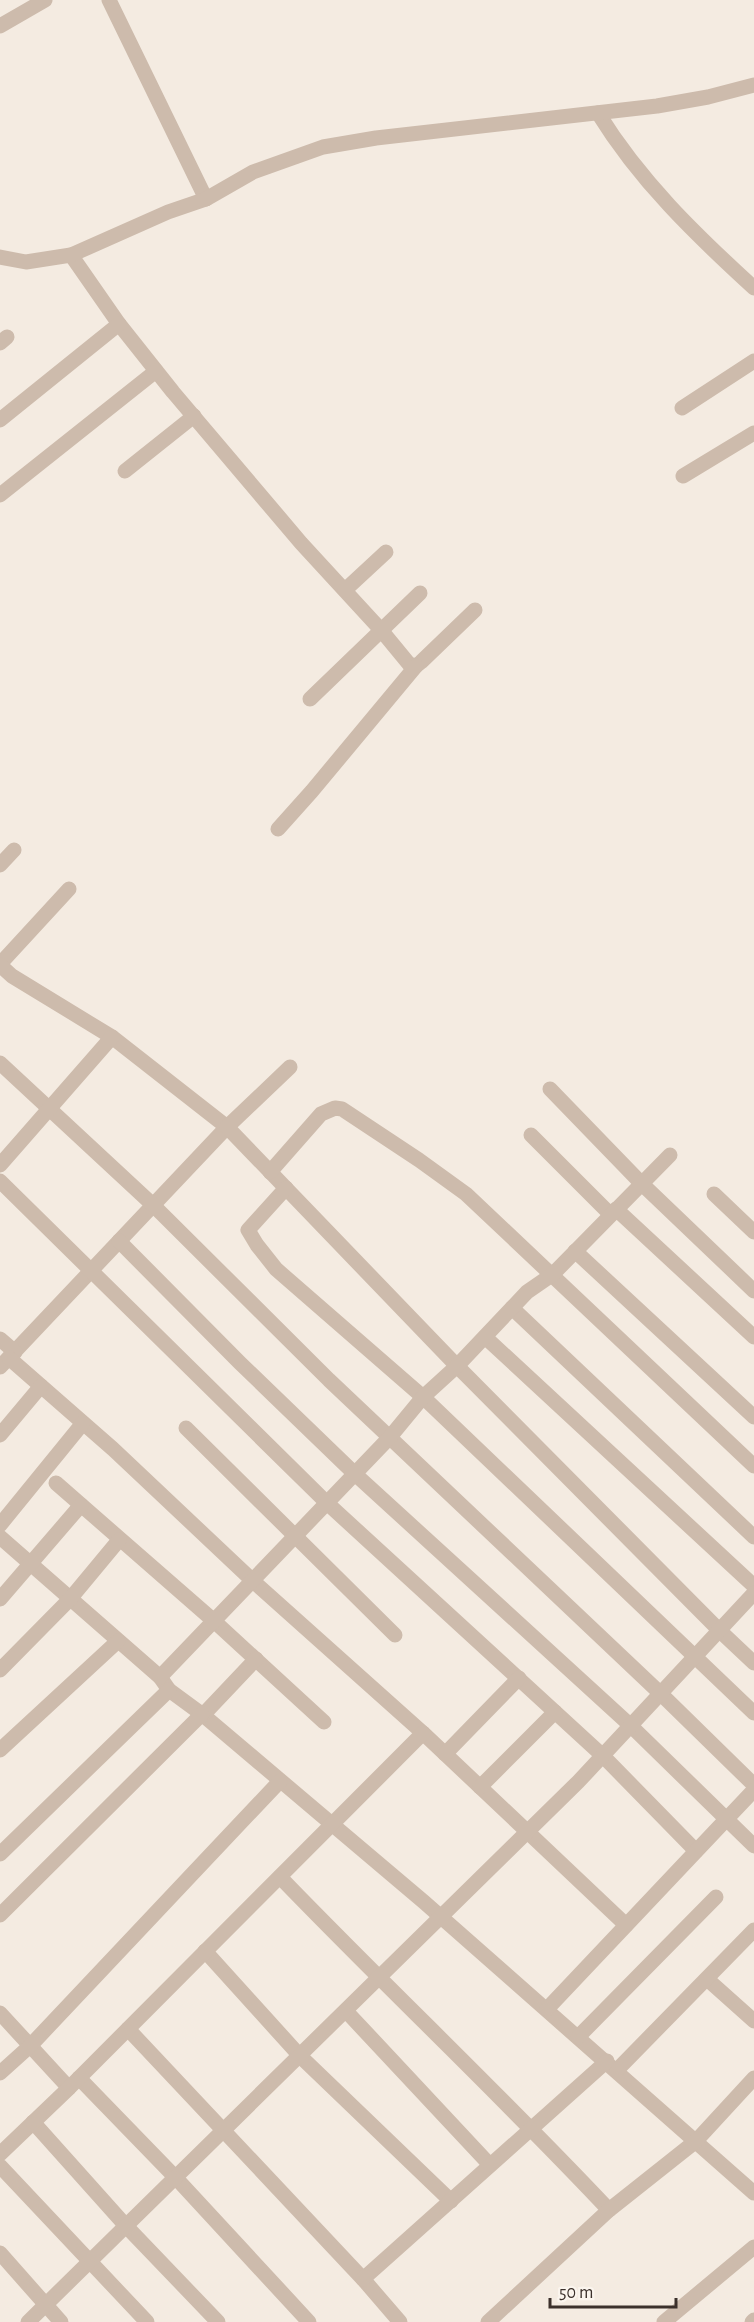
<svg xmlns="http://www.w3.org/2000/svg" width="754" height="2322" font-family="'Alegreya Sans',sans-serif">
  <rect width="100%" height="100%" fill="#f4ebe1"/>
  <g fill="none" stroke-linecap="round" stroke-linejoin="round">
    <g stroke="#cdbbac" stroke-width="15">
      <polyline points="109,0 206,199"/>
      <polyline points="0,26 45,0"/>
      <path d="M598,113C640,181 695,234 754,288"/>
      <polyline points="71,255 119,324 173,392 301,543 381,630 409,664 416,666 421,662 475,610"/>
      <polyline points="0,257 26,262 71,255 168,212 206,199 253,172 323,147 376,138 657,106 708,97 754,85"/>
      <polyline points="0,343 7,337"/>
      <polyline points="682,408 754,361"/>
      <polyline points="0,420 119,324"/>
      <polyline points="125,471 194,416"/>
      <polyline points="683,476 754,433"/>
      <polyline points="0,495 156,371"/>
      <polyline points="345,590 386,552"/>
      <polyline points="310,699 420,593"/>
      <polyline points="278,829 312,791 416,666"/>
      <polyline points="0,865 14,850"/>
      <polyline points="0,964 69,889"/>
      <polyline points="0,965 12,976 112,1037 227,1127 0,1367"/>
      <polyline points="0,1063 153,1205 329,1380 661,1694 754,1785"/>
      <polyline points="290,1067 227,1127 457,1366 720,1631 754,1663"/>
      <polyline points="550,1089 641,1183 754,1291"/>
      <polyline points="531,1135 610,1214"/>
      <polyline points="0,1165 112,1037"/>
      <polyline points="270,1172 321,1114 335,1108 342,1109 419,1160 466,1194 754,1466"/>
      <polyline points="0,1181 327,1503 603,1756 696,1851"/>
      <polyline points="286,1188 248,1230 257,1245 276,1269 423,1397 754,1713"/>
      <polyline points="714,1194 754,1232"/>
      <polyline points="616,1209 754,1337"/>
      <polyline points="119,1241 240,1363 355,1474 631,1726 754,1846"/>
      <polyline points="575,1251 754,1417"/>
      <polyline points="512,1308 754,1537"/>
      <polyline points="485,1337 754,1586"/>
      <polyline points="0,1339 15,1352"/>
      <polyline points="9,1358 113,1449 253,1581 423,1733 626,1925"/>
      <polyline points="186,1428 395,1635"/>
      <polyline points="0,1435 41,1386"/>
      <polyline points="56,1483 214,1621 324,1722"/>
      <polyline points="0,1525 83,1423"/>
      <polyline points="0,1537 160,1677 169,1690 203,1715 424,1902 754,2193"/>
      <polyline points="0,1599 81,1505"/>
      <polyline points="0,1670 70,1599 119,1540"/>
      <polyline points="160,1677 390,1437 423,1397 457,1366 527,1292 553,1274 670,1155"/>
      <polyline points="203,1715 256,1659"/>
      <polyline points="0,1750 118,1641"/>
      <polyline points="445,1754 519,1678"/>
      <polyline points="480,1787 555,1712"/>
      <polyline points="0,1854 169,1690"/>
      <path d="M280,1877C388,1989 502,2096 609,2210"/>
      <polyline points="0,1915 202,1714"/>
      <polyline points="205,1951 300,2056 451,2201"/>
      <polyline points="707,1979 754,2021"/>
      <polyline points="547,2009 754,1790"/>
      <polyline points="346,2011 490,2165"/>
      <polyline points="0,2013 69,2088"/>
      <polyline points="128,2029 363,2279 400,2322"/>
      <polyline points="578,2037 716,1897"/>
      <polyline points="617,2070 754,1930"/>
      <polyline points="0,2073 30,2046 280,1781"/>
      <polyline points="79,2078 176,2178 309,2322"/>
      <polyline points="33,2122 126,2226 218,2322"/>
      <polyline points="0,2154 69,2088 423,1733"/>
      <polyline points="0,2166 147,2322"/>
      <polyline points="0,2253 61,2322"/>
      <polyline points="363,2279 607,2061"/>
      <polyline points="28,2322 578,1782 754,1593"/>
      <polyline points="488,2322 609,2210 696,2141 754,2078"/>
      <polyline points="664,2322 754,2247"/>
      <polyline points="752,2322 754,2320"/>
    </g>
  </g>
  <path d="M550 2298v9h126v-9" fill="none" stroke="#3b302b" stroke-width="3"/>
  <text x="559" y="2298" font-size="18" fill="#3b302b" stroke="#fbf5ee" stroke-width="4.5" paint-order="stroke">50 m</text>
</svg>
